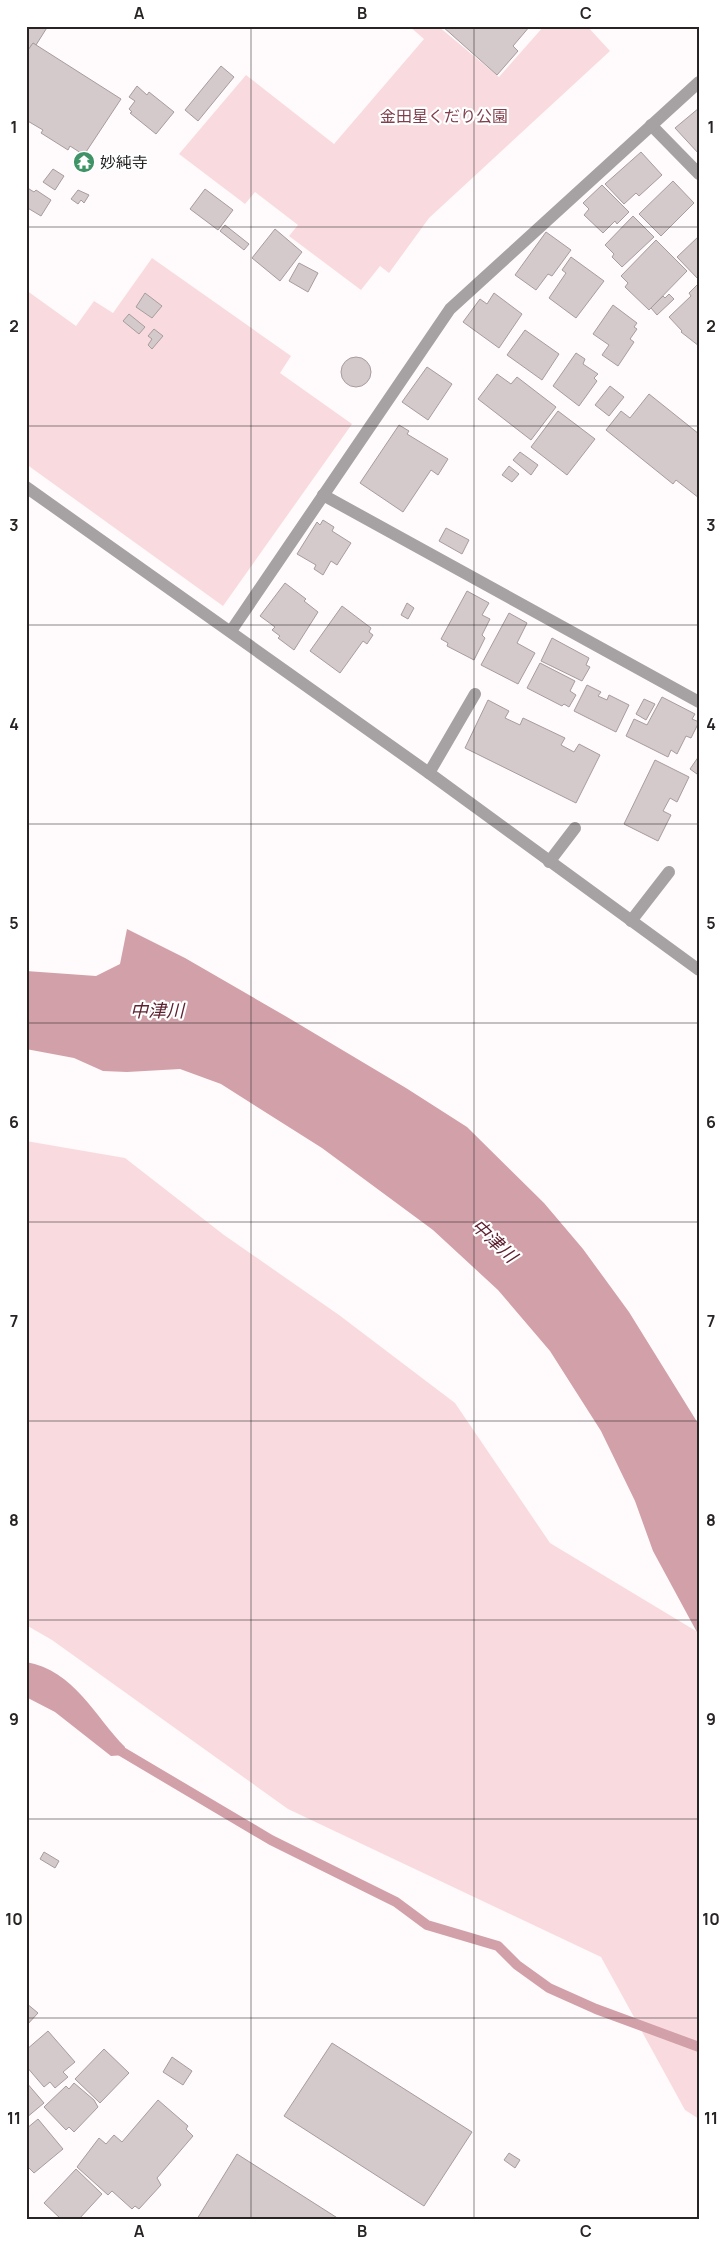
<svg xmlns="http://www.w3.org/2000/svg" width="725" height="2245" font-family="Manrope,'Noto Sans JP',sans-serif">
  <rect width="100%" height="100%" fill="#fffafb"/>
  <g fill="#f9dbdf">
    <polygon points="409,26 438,26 499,77 544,26 587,26 610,51 429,218 389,273 380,266 361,290 289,236 298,225 255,192 245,204 179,154 246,75 334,144 424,39"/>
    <polygon points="152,258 291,356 280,373 352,424 223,606 26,464 26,290 76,326 94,301 113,313"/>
    <polygon points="26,1141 125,1158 224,1235 339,1315 455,1403 550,1543 696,1631 699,1636 699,2119 685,2110 601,1957 288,1809 52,1640 26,1625"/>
  </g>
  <g fill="#d2a0a8">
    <polygon points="127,929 185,958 287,1017 406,1088 467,1127 544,1203 583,1249 629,1312 699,1425 699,1636 653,1551 635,1501 601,1431 550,1351 498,1290 433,1230 322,1148 221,1084 180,1069 127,1072 103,1071 74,1058 26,1049 26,971 96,976 120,964"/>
    <path d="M26,1662C74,1670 95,1717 125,1747L124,1755L111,1756L55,1712L26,1697Z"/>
  </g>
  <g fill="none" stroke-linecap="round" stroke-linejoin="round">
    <polyline stroke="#d2a0a8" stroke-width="10" points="114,1747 271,1840 396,1902 427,1925 498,1946 517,1965 549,1988 596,2009 699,2047"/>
  </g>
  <g fill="#d4c9cb" stroke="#a79c9e">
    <polygon points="26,26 48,26 36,45 33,43 26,53"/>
    <polygon points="442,26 530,26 513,46 518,51 497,75"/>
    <polygon points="33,43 121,99 84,155 70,146 68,150 41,133 43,130 26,120 26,53"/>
    <polygon points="221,66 234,77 198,121 185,110"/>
    <polygon points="137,86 147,95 149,92 174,112 156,134 130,113 132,112 129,109 135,101 129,97"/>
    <polygon points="699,108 699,154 675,128"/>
    <polygon points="641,152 662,175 639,196 636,193 624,204 605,184"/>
    <polygon points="53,169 64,176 55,190 43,182"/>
    <polygon points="673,181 694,203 661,236 639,214"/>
    <polygon points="602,185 629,212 617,224 615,221 603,233 584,215 589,209 583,203"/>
    <polygon points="26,187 34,192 36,190 51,200 41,216 26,207"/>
    <polygon points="205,189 233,210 218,230 190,209"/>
    <polygon points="78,190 89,195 84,203 81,200 78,204 71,199"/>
    <polygon points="633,216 654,237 622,267 612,257 614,254 605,245"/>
    <polygon points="225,225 249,244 244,250 220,231"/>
    <polygon points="275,229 302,252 280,281 252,258"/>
    <polygon points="546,232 571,250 552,276 548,274 536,290 515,275"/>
    <polygon points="699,236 699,280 677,257"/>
    <polygon points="656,240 687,271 649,310 625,287 628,283 621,276"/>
    <polygon points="571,257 604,281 576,318 549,298 566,273 562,270"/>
    <polygon points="299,263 318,273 308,292 289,281"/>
    <polygon points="699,283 699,346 681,332 682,331 669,317 691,296 689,293"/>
    <polygon points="145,293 162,306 152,318 136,307"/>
    <polygon points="494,293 522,314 499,348 463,322 480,299 487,304"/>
    <polygon points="669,294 674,299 657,315 651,308 663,296 665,298"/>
    <polygon points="613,305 637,323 634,327 637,329 630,339 634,342 618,366 602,355 609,345 593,334"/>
    <polygon points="129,314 145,327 139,334 123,321"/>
    <polygon points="154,329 163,336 152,349 148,345 152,339 148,336"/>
    <polygon points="525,330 559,354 542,380 507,355"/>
    <polygon points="576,353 585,359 583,364 598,374 594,378 597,381 579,406 553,386"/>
    <circle cx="356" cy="372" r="15"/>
    <polygon points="427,367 452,384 428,420 402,402"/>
    <polygon points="497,374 511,384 517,377 556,407 531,440 478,399"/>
    <polygon points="610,386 624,397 609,416 595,405"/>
    <polygon points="649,394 699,434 699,498 676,480 673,484 606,430 621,411 630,418"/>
    <polygon points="558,411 595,439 567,475 531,447"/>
    <polygon points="399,425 409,431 407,434 448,459 438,475 431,470 403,512 360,483"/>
    <polygon points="520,452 538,465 531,475 513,460"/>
    <polygon points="509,466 519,474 512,482 502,475"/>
    <polygon points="323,520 334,527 332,531 351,543 337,565 331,561 323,575 314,569 316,565 297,554 317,522 320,525"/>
    <polygon points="446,528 469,540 462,554 439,541"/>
    <polygon points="285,583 306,599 304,601 318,612 294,650 278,638 280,636 272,630 275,627 260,616"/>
    <polygon points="467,591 489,603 482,615 490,619 482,635 485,638 474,660 447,646 448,643 441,639"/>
    <polygon points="407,603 414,608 408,619 401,615"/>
    <polygon points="342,606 371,628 369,632 373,635 367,644 363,641 340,673 310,651"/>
    <polygon points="509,613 527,623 517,643 535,653 518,684 481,665"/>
    <polygon points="552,638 589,658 586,665 590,667 582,681 541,661"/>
    <polygon points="540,663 575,681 570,691 576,695 569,707 564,704 562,706 527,688"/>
    <polygon points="587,685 601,692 598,696 607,700 609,695 629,705 616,732 574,711"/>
    <polygon points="662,697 695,714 692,719 699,722 691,738 686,736 677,754 671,750 668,757 626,736 634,719 647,725"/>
    <polygon points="644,699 655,704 646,720 636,714"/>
    <polygon points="488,700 509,711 505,718 520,725 523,718 565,738 561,745 574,752 579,744 600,755 576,803 465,748"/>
    <polygon points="699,756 699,772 697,774 690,769"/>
    <polygon points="655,760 689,777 677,802 670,798 663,811 671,815 658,841 624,824"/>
    <polygon points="44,1852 59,1861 55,1868 40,1859"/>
    <polygon points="26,2003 38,2013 26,2026"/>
    <polygon points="48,2031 75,2062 63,2072 68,2077 55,2088 50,2082 44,2087 26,2066 26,2050"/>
    <polygon points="332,2043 472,2132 424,2206 284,2116"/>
    <polygon points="104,2049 129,2073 100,2103 75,2079"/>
    <polygon points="172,2057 192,2071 183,2085 163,2072"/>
    <polygon points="26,2082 44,2103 26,2118"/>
    <polygon points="74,2083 94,2100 98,2107 74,2132 69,2127 66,2130 44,2107 66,2086 69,2089"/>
    <polygon points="158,2100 188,2126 186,2129 193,2136 157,2178 161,2185 139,2209 135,2206 132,2209 112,2191 108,2195 77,2167 99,2138 106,2144 114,2135 122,2142"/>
    <polygon points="38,2119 63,2149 34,2173 26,2165 26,2129"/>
    <polygon points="509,2153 520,2160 515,2168 504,2160"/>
    <polygon points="237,2154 339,2219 197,2219"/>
    <polygon points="76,2169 102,2194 79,2219 61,2219 44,2203"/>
  </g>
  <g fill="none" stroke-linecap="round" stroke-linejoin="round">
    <g stroke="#a6a1a2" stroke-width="12">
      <polyline points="651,125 699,174"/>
      <polyline points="26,487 429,773 699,970"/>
      <polyline points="323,495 699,702"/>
      <polyline points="231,631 450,309 699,82"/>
      <polyline points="429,773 475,694"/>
      <polyline points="549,862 575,828"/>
      <polyline points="631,921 669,872"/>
    </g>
  </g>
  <path fill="none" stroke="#282424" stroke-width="1" stroke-opacity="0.55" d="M251,26V2219M474,26V2219M26,227H699M26,426H699M26,625H699M26,824H699M26,1023H699M26,1222H699M26,1421H699M26,1620H699M26,1819H699M26,2018H699"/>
  <defs>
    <g id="temple-disc" transform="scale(1.125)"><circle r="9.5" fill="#3f9366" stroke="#fff"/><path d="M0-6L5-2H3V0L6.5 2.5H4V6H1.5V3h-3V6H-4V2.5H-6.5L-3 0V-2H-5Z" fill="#fff"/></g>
  </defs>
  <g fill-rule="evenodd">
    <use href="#temple-disc" x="84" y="162"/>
  </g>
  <g text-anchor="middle" stroke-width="4.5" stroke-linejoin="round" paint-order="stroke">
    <g font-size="16" fill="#803f4d" stroke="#fff">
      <text x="444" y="122">金田星くだり公園</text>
    </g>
    <g font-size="16" fill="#282424" stroke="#fff" text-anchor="start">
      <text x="100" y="168">妙純寺</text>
    </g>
    <g font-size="18" font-style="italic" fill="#5f2231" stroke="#fff">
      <text x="157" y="1017">中津川</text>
      <text transform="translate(494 1241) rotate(43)" y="6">中津川</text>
    </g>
  </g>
  <rect width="725" height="2245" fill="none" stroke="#ffffff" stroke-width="55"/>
  <rect x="28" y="28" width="670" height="2190" fill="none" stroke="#282424" stroke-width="2"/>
  <g font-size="16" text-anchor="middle" font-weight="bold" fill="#282424">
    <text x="139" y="19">A</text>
    <text x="362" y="19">B</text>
    <text x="586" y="19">C</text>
    <text x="14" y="133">1</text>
    <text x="711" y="133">1</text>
    <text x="14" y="332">2</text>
    <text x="711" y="332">2</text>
    <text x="14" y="531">3</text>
    <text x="711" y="531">3</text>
    <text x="14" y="730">4</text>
    <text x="711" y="730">4</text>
    <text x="14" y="929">5</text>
    <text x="711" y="929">5</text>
    <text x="14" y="1128">6</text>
    <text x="711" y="1128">6</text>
    <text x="14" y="1327">7</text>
    <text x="711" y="1327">7</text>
    <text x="14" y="1526">8</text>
    <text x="711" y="1526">8</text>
    <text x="14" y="1725">9</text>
    <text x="711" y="1725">9</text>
    <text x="14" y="1925">10</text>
    <text x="711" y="1925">10</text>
    <text x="14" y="2124">11</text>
    <text x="711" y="2124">11</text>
    <text x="139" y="2237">A</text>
    <text x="362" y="2237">B</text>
    <text x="586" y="2237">C</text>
  </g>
</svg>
